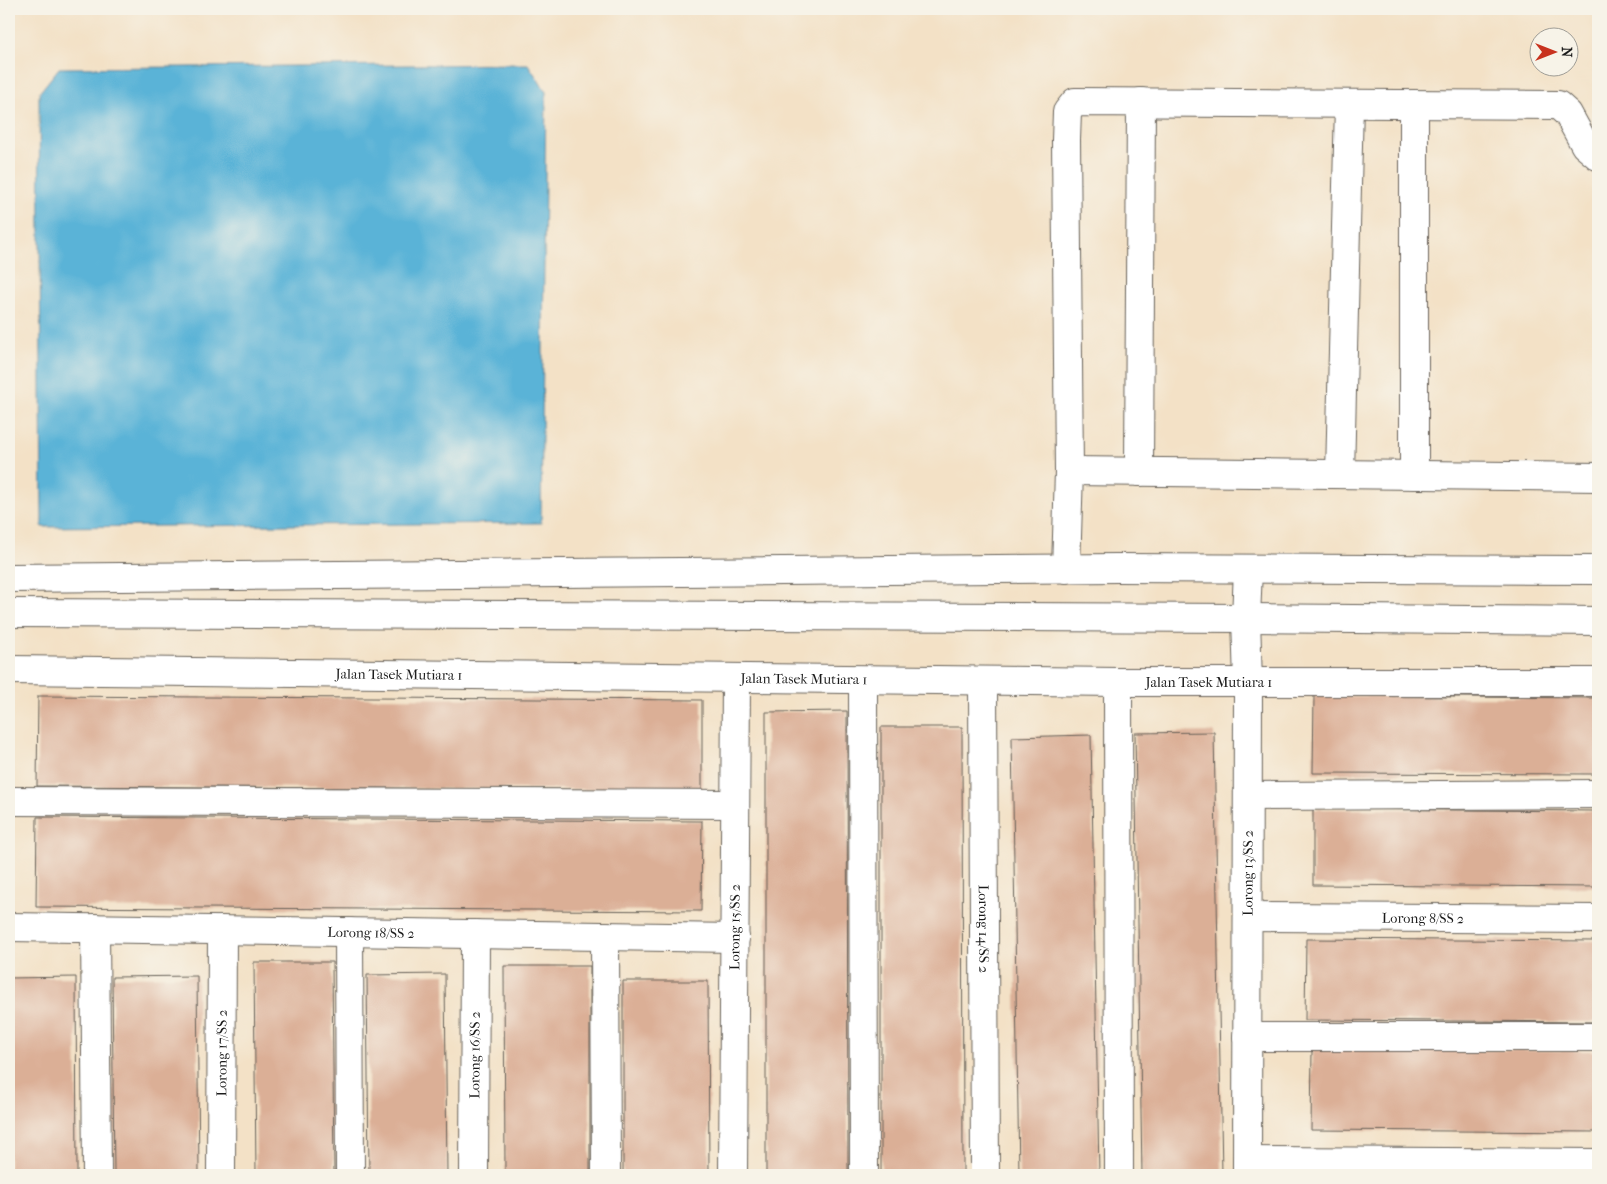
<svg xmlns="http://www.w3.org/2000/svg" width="1607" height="1184" font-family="'IM FELL French Canon',serif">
  <rect width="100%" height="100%" fill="#f7f3e8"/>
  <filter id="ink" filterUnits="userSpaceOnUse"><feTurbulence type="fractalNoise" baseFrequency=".02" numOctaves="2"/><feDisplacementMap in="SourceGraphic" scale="10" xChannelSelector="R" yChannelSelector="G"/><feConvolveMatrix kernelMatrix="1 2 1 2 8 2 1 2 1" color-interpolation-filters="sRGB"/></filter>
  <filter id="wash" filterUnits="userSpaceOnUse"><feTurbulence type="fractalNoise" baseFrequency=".0096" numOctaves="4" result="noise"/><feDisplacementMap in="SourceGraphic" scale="20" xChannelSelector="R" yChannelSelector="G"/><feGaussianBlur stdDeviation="1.12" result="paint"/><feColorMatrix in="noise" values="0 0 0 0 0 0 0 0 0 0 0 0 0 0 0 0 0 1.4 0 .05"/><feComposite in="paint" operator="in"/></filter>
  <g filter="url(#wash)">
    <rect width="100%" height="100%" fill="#f3e1c6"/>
    <polygon fill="#5ab3d7" stroke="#3b687a" points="528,64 546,92 541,523 42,527 39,93 59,68"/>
    <g id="blocks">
      <g fill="#dbaf96">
        <polygon points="38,696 702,700 702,790 37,786"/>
        <polygon points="1314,696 1598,698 1598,774 1313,773"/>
        <polygon points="847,711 848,1175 766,1175 766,712"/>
        <polygon points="881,727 962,727 963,1175 881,1175"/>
        <polygon points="1214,732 1222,1175 1142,1175 1135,733"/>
        <polygon points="1091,735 1099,1175 1019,1175 1012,737"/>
        <polygon points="1313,809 1598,811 1598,887 1313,885"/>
        <polygon points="37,817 702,821 701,911 36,907"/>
        <polygon points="1306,939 1598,941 1598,1022 1305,1020"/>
        <polygon points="254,962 332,962 334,1175 256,1175"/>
        <polygon points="504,966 590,966 590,1175 505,1175"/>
        <polygon points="445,974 447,1175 369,1175 367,975"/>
        <polygon points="197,976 199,1175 114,1175 112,977"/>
        <polygon points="76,977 77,1175 9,1175 9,978"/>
        <polygon points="623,981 708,981 709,1175 623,1175"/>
        <polygon points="1312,1049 1598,1051 1598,1132 1311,1130"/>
      </g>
    </g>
  </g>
  <g filter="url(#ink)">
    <use href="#blocks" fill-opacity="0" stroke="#676158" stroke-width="1"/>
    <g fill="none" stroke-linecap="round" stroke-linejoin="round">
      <g stroke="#676158" stroke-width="30">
        <g id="minor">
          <polyline points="1414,104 1414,475"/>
          <polyline points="1069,471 1598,477"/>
          <polyline points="1139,472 1141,102"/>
          <polyline points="1340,474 1349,104"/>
          <polyline points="1066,569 1069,471 1066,140 1067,112 1075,102 1558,105 1568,114 1585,145 1598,156"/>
          <polyline points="9,578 1117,568 1598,570"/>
          <polyline points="9,613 1246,618 1598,621"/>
          <path id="s1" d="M9,670L1118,682H1598"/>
          <polyline points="863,680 864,1175"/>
          <path id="s2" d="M983,681L985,1175"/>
          <polyline points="1118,682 1119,1175"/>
          <polyline points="1248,796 1598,794"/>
          <polyline points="9,801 735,804"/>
          <path id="s3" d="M1248,917L1598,919"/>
          <path id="s4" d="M9,927L735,938"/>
          <polyline points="95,928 97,1175"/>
          <polyline points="349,932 350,1175"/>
          <polyline points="605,936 606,1175"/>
          <polyline points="1247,1037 1598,1037"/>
          <polyline points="1247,1161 1598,1163"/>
          <path id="s5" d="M221,1175L222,930"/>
          <path id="s6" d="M474,1175L475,934"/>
          <path id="s7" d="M733,1175L736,679"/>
          <path id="s8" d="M1247,1175L1248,683L1246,618L1248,569"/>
        </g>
      </g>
      <use href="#minor" stroke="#fff" stroke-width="28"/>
    </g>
  </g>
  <g text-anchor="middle" stroke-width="4" stroke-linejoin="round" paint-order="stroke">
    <g font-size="14" fill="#1c1c1c" stroke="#f7f3e8">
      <text dy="5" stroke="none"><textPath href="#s1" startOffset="390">Jalan Tasek Mutiara 1</textPath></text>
      <text dy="5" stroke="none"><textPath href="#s1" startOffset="795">Jalan Tasek Mutiara 1</textPath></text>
      <text dy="5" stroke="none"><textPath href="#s1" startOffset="1200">Jalan Tasek Mutiara 1</textPath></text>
      <text dy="5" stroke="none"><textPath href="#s8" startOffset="302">Lorong 13/SS 2</textPath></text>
      <text dy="5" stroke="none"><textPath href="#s3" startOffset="175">Lorong 8/SS 2</textPath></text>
      <text dy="5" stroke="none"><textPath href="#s7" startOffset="248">Lorong 15/SS 2</textPath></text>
      <text dy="5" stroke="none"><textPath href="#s2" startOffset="248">Lorong 14/SS 2</textPath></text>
      <text dy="5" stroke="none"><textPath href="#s4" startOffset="362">Lorong 18/SS 2</textPath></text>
      <text dy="5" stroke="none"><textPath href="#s5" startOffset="122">Lorong 17/SS 2</textPath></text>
      <text dy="5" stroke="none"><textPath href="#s6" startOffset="120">Lorong 16/SS 2</textPath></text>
    </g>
  </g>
  <rect width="1607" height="1184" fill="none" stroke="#f7f3e8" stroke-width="30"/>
  <g transform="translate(1554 52) rotate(90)"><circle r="24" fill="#f7f3e8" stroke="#9f9d96"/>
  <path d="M0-4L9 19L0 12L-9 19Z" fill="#c8321e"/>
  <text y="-8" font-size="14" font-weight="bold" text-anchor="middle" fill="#1c1c1c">N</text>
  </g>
</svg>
